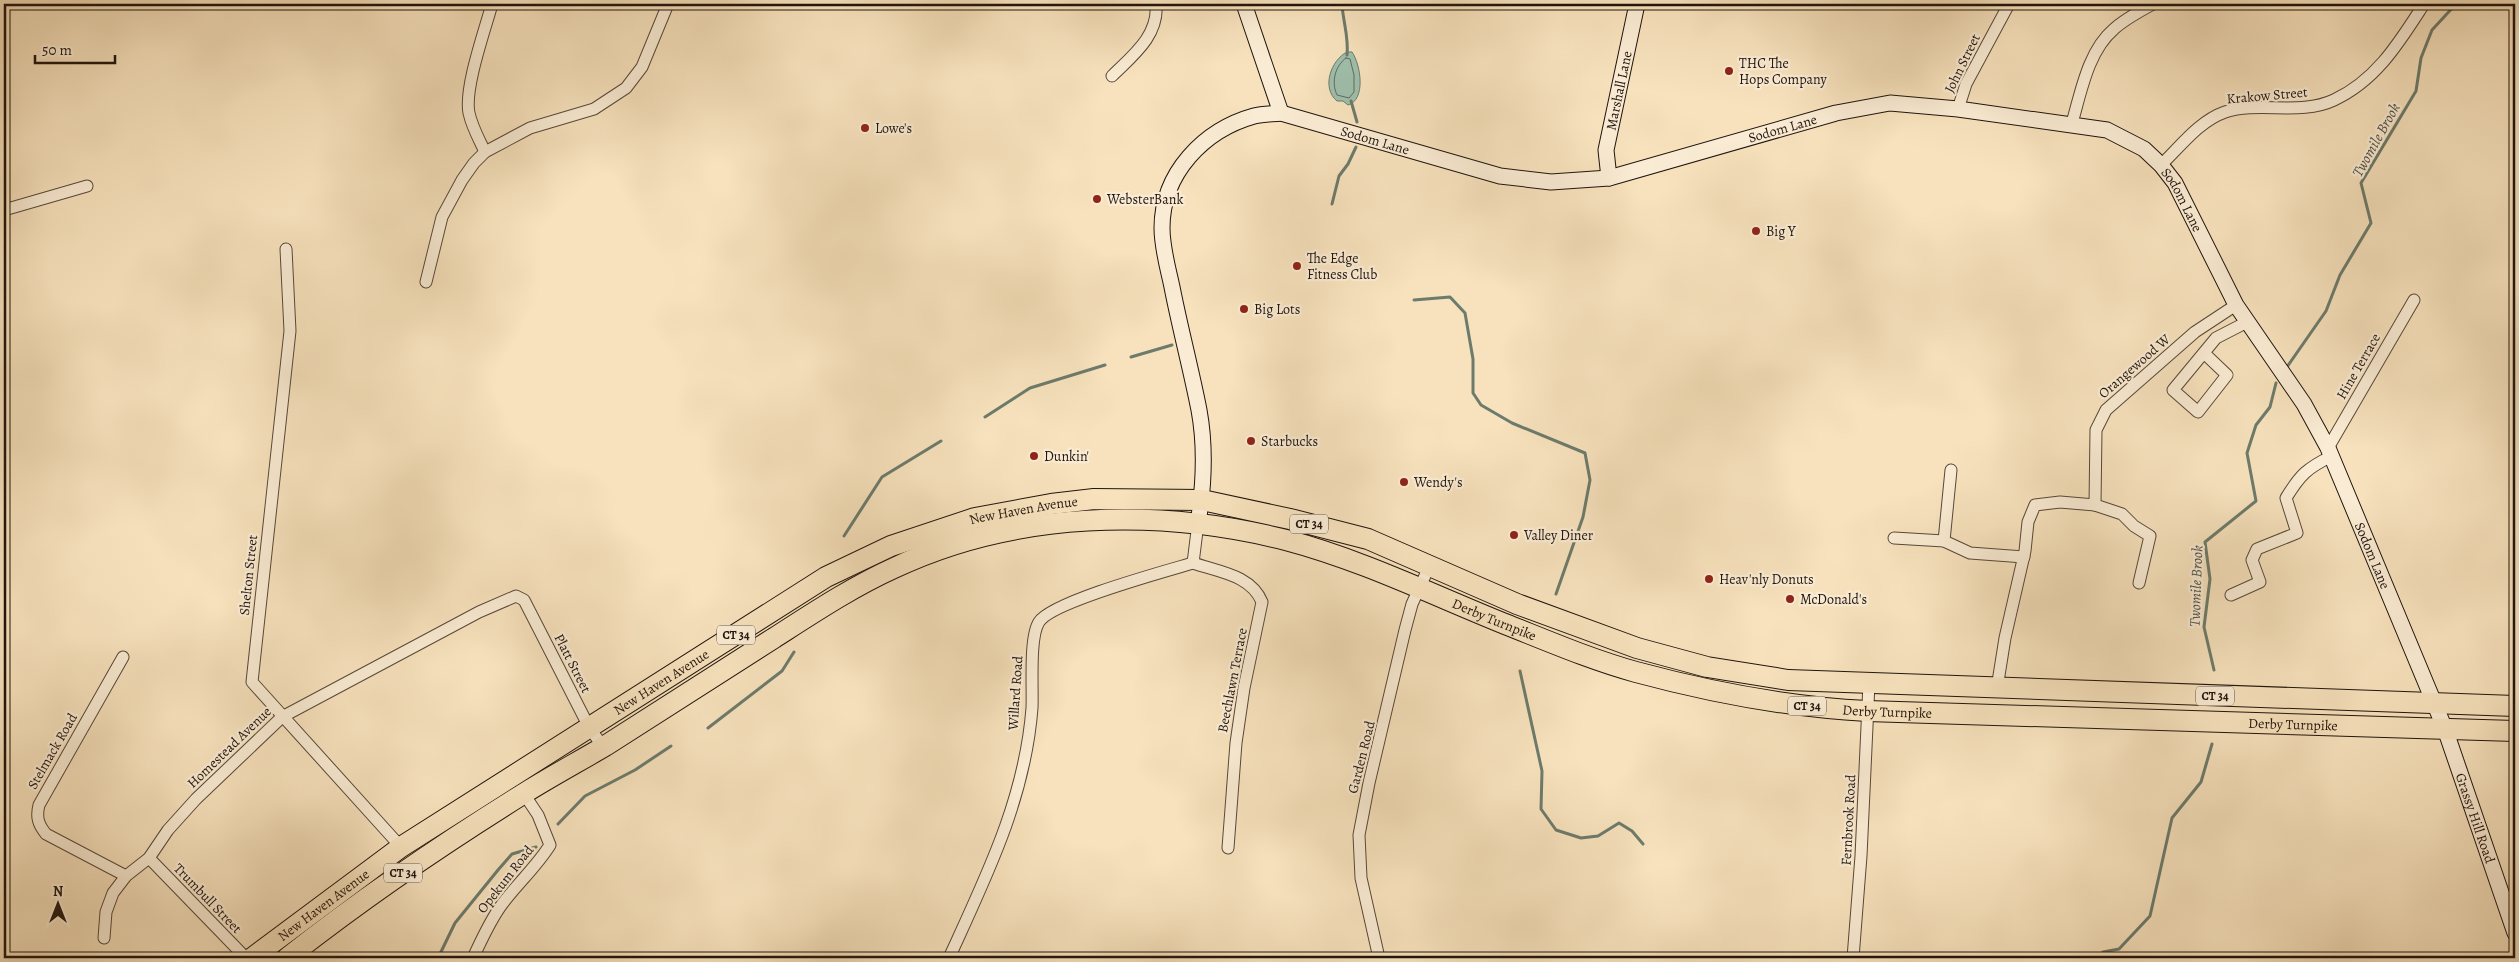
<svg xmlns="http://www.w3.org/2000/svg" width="2519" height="962" font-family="Alegreya,serif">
  <rect width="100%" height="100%" fill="#f7e2bd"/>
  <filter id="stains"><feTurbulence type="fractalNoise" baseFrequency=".004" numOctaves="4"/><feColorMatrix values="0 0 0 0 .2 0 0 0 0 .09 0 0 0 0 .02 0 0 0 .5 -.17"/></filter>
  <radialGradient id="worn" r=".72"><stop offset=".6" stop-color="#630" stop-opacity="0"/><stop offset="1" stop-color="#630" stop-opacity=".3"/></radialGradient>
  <path fill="#9ebfac" stroke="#6c7b6c" d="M1347,52H1352C1361,65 1366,100 1348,105L1343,101H1337C1321,88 1331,60 1347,52Z"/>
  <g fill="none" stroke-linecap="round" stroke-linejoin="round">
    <path stroke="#5f6a5c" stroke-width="1" d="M1346,58L1350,59L1354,75V92L1349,98L1337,95C1331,82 1335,66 1346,58Z"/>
    <g stroke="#6c7b6c" stroke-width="3">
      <path d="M1342,4C1343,22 1349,37 1347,55"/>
      <polyline points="1351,101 1357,122"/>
      <polyline points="1332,204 1339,176 1348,164 1356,147"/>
      <polyline points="1414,300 1450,297 1465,313 1473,359 1473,393 1481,405 1512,423 1585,453 1590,480 1583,517 1556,594"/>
      <polyline points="1131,357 1172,345"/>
      <polyline points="2287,367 2326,311 2340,275 2371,223 2361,183 2416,91 2421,58 2432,30 2456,4"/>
      <polyline points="985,417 1030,388 1105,365"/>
      <polyline points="844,536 882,477 941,441"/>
      <polyline points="2214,670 2204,627 2210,579 2205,542 2256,501 2247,453 2256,425 2270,407 2276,383"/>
      <polyline points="1520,671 1542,771 1541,809 1556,830 1581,838 1598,836 1619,823 1632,831 1643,844"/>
      <polyline points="708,728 782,671 794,652"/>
      <polyline points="558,824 585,796 635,770 671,746"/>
      <polyline points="438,958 455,923 498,870 512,854 536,847"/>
      <polyline points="2095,958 2103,952 2119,949 2150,916 2172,818 2201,782 2212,744"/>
    </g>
    <g stroke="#564839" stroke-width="13">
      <g id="street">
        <path d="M1112,76C1132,56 1159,36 1156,4"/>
        <polyline points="1958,109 1966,84 2009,4"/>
        <path d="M2072,123C2081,92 2088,51 2114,29C2125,19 2140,11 2153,4"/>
        <path d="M485,152C479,139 472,127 469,113C464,88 485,30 492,4"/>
        <path d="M2161,165C2180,147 2199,121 2225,112C2260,101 2300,116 2334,100C2377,80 2400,41 2424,4"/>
        <polyline points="4,210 87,186"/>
        <polyline points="286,249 290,331 252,682 401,847"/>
        <polyline points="426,282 442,217 462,180 474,163 485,152 530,128 594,109 626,88 642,67 668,4"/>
        <polyline points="2204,353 2227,375 2198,412 2173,390 2216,338 2247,322"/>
        <polyline points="2328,448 2414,300"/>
        <polyline points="2095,505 2122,514 2134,526 2150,536 2139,583"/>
        <polyline points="1894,538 1944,541 1970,553 2024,557"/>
        <polyline points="1944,541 1951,470"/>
        <path d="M1193,563C1219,572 1251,575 1262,602L1244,688L1236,743L1228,848"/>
        <path d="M2231,595L2260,582L2252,560L2257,549L2297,533L2286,498C2300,475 2307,468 2332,456"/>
        <path d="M123,657L39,805C36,817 38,824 46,834L126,876"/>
        <polyline points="1997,688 2005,638 2025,551 2028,522 2035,505 2060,502 2095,505 2096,430 2106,410 2195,332 2236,305"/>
        <polyline points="149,858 246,958"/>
        <polyline points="104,938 106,912 113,893 126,876 149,858 168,830 196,799 282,717 479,612 516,596 524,600 589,727 603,747"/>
        <path d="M473,958C482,939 490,920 503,903C518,883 537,866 550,845L538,815L524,794"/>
        <path d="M949,958C986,877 1025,799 1032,708C1033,688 1029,637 1039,622C1051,602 1166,571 1193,563L1198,523"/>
        <polyline points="1379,958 1361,878 1359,835 1369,783 1405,630 1412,604 1429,567"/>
        <polyline points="1853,958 1861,856 1869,683"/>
      </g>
    </g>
    <g stroke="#20140d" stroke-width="17">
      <g id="secondary">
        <polyline points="1244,4 1281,113"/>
        <path id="s1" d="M1609,178L1606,150L1637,4"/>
        <path id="s2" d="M1198,523C1204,485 1206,448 1199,410C1191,369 1180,328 1172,287C1168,268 1162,248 1162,228C1162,173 1204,130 1254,116C1262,114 1272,114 1281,113L1500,176L1551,182L1609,178L1836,113L1890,103L1958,109L2107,130L2144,149L2161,165L2175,183L2236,305L2304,404L2328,448L2445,729L2515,933"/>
      </g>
    </g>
    <g stroke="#20140d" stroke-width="22">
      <g id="highway">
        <path id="s3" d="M252,958L401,847L826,577L891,546L975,518L1051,504L1094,499L1202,500L1290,519L1368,539L1517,604L1637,648L1707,667L1788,680L2515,706"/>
        <path id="s4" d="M287,958C362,899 441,845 523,794C550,777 578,762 605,746C662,710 718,674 774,638C813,613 852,587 894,568C1014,511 1159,508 1286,540C1362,560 1433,595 1505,624C1548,641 1592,660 1636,672C1710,692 1790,707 1867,711L2515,731"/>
      </g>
    </g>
    <use href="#street" stroke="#faecd4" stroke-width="11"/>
    <use href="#secondary" stroke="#faecd4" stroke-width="15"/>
    <use href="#highway" stroke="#f7e2bd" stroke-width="20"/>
  </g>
  <g fill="#8f2418" stroke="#faecd4" stroke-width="2">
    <circle cx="1729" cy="71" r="5"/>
    <circle cx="865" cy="128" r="5"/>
    <circle cx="1097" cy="199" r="5"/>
    <circle cx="1756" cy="231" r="5"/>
    <circle cx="1297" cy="266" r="5"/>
    <circle cx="1244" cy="309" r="5"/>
    <circle cx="1251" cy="441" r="5"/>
    <circle cx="1034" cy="456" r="5"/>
    <circle cx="1404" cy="482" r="5"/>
    <circle cx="1514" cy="535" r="5"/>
    <circle cx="1709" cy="579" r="5"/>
    <circle cx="1790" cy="599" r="5"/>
  </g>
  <g text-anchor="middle" stroke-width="4.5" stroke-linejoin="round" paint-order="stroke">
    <g fill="#faecd4" stroke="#615549" stroke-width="1">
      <rect x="1290" y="514.5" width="38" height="19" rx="4"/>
      <rect x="717" y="625.5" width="38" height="19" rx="4"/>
      <rect x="2196" y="686.5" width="38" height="19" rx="4"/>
      <rect x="1788" y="696.5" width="38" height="19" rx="4"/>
      <rect x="384" y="863.5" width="38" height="19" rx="4"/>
    </g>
    <g font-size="12" font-weight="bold" fill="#20140d">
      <text x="1309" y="528">CT 34</text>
      <text x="736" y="639">CT 34</text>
      <text x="2215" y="700">CT 34</text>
      <text x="1807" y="710">CT 34</text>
      <text x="403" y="877">CT 34</text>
    </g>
    <g font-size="14" fill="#20140d" stroke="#faecd4" text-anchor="start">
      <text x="1739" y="68">THC The<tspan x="1739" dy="16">Hops Company</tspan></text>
      <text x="875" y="133">Lowe's</text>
      <text x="1107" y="204">WebsterBank</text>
      <text x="1766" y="236">Big Y</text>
      <text x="1307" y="263">The Edge<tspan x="1307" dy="16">Fitness Club</tspan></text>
      <text x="1254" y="314">Big Lots</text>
      <text x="1261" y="446">Starbucks</text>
      <text x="1044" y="461">Dunkin'</text>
      <text x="1414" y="487">Wendy's</text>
      <text x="1524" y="540">Valley Diner</text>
      <text x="1719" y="584">Heav'nly Donuts</text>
      <text x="1800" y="604">McDonald's</text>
    </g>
    <g font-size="14" fill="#20140d" stroke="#faecd4">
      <text transform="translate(1962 63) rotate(-64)" y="5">John Street</text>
      <text dy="5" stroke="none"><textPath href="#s1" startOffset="89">Marshall Lane</textPath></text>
      <text transform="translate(2267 95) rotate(-5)" y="5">Krakow Street</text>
      <text dy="5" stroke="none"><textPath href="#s2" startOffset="1000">Sodom Lane</textPath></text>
      <text dy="5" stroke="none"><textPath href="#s2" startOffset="580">Sodom Lane</textPath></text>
      <text dy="5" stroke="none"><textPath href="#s2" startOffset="1435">Sodom Lane</textPath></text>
      <text transform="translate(2134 366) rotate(-41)" y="5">Orangewood W</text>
      <text transform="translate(2358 366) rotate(-60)" y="5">Hine Terrace</text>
      <text dy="5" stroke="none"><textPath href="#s3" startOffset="899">New Haven Avenue</textPath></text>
      <text dy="5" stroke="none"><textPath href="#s2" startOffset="1840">Sodom Lane</textPath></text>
      <text transform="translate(248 575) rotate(-84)" y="5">Shelton Street</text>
      <text dy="5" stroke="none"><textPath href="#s4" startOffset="1346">Derby Turnpike</textPath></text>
      <text transform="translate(573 663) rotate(63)" y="5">Platt Street</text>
      <text transform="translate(1232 680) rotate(-79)" y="5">Beechlawn Terrace</text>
      <text dy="5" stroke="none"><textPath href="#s3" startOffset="494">New Haven Avenue</textPath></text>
      <text transform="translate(1015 693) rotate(-86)" y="5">Willard Road</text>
      <text dy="5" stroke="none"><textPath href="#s4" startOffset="1752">Derby Turnpike</textPath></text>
      <text dy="5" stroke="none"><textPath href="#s4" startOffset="2158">Derby Turnpike</textPath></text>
      <text transform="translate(229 747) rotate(-44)" y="5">Homestead Avenue</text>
      <text transform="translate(52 751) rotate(-60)" y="5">Stelmack Road</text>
      <text transform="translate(1361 757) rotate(-76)" y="5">Garden Road</text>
      <text dy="5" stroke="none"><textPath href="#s2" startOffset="2122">Grassy Hill Road</textPath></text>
      <text transform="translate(1848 820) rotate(-87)" y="5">Fernbrook Road</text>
      <text transform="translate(505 879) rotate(-52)" y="5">Opekum Road</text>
      <text transform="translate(208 898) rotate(46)" y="5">Trumbull Street</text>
      <text dy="5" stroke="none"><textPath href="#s3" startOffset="89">New Haven Avenue</textPath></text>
    </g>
    <g font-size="15" font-style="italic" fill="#4c5045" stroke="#faecd4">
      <text transform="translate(2376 140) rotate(-61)" y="5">Twomile Brook</text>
      <text transform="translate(2196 586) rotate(-88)" y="5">Twomile Brook</text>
    </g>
  </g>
  <rect width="2519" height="962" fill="none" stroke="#f7e2bd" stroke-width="20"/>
  <rect x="5" y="5" width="2509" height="952" fill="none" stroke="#20140d" stroke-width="2.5"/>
  <rect x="10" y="10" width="2499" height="942" fill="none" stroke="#20140d"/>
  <g transform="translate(58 904)" stroke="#faecd4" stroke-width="4" paint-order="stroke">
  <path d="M0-4L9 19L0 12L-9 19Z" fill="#20140d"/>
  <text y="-8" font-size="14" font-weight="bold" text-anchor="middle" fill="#20140d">N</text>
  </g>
  <path d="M35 55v8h80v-8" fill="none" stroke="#20140d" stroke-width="2.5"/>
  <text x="42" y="55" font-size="15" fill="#20140d" stroke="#faecd4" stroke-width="4" paint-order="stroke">50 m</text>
  <rect width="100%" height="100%" filter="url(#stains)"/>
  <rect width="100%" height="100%" fill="url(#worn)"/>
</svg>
